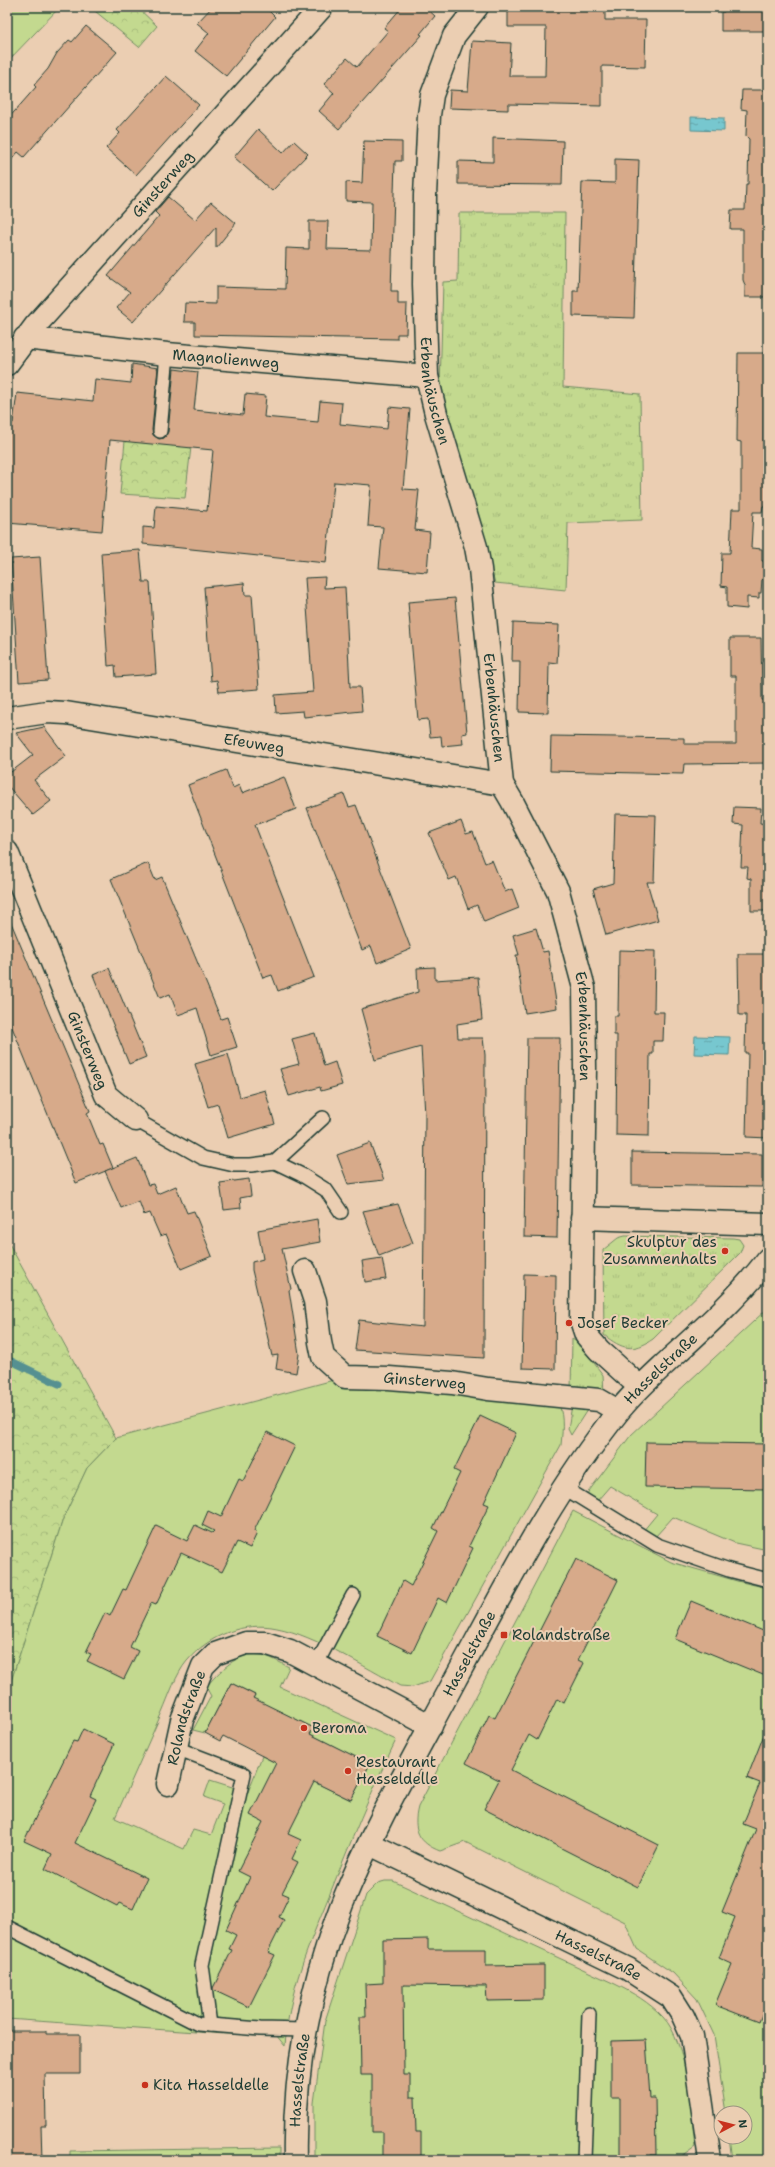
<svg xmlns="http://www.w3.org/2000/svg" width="775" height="2167" font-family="'Shantell Sans',sans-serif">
  <defs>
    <pattern id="grass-tufts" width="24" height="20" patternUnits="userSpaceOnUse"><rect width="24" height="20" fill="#c3d98f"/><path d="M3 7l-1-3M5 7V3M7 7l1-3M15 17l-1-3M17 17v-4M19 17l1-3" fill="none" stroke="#a7bb7c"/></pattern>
    <pattern id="park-crowns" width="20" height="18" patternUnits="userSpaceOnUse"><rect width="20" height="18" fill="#c3d98f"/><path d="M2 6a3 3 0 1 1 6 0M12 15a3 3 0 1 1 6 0" fill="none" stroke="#a7bb7c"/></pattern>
    <pattern id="water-ripples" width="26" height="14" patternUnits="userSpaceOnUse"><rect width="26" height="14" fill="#77c7cf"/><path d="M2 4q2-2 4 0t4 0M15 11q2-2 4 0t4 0" fill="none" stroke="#61a3a9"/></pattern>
  </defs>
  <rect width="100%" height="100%" fill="#ebceb2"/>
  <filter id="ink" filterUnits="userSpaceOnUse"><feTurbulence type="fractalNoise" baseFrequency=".025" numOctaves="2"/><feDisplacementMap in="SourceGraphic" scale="8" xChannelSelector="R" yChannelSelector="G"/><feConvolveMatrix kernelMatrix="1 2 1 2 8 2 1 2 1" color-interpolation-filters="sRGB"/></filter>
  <g filter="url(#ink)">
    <g fill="url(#grass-tufts)" stroke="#718b62">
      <polygon points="459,213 565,213 563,387 640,394 642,520 568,523 566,590 495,583 440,387 443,282 458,281"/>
      <path d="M625,1236L733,1238L739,1239L743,1245L740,1253L653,1339C633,1353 622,1349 604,1335L603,1250L618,1238Z"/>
      <polygon points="572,1339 579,1343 603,1375 604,1393 571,1390"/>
      <polygon points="572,1405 583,1406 587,1410 571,1435 568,1429"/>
    </g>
    <g fill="url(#park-crowns)" stroke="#718b62">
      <polygon points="90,7 137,7 157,26 139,47"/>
      <polygon points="125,441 191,447 185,498 120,494"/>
      <polygon points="7,1240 116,1438 87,1468 63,1519 7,1694"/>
    </g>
    <g fill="#c3d98f" stroke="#718b62">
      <polygon points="7,7 60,7 7,62"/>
      <polygon points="768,1308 768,1550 735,1543 673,1517 655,1537 643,1531 657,1514 610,1486 597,1501 586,1495 631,1435"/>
      <path d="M345,1377L556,1396C564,1415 563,1425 561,1445L430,1681L413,1687L400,1686C366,1668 314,1635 277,1628C245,1621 209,1635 187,1661C176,1674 169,1696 162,1712C146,1747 131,1783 115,1818L184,1849L193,1830L211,1835L223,1804L204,1797L210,1780L248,1792L262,1756L351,1800L369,1764L310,1734L313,1728L279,1711L248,1709L255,1695L231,1683L205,1733L193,1730L211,1696L206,1687C219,1672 237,1651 260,1655C270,1656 280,1663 289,1667L280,1687L396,1740C371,1792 350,1843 329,1896C308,1947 289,1990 285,2046L276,2035L225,2034L7,2019V1694L63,1519L87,1468L116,1438Z"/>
      <path d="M573,1511L671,1562L737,1581L768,1588V2160H732L729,2137H745V2113H726L714,2035L697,1999L673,1973L637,1949L625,1922L465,1842L440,1851C419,1843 412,1830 418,1807Z"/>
      <path d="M385,1881H393L615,1984C633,1993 649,2002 663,2017C688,2043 691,2112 695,2147L677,2160H314V2103L325,2021L366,1895L378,1883Z"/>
      <polygon points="279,2148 279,2160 70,2160 70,2151"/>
    </g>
    <g fill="url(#water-ripples)" stroke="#549091">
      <polygon points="691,117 724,118 724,131 691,130"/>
      <polygon points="695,1036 730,1037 729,1055 694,1054"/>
    </g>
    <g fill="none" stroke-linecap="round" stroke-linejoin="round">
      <polyline stroke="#549091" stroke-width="7" points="7,1359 59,1384"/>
    </g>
    <g fill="#d7aa8a" stroke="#1f3d34">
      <polygon points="212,7 265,7 275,17 226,76 195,51 209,33 197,23"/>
      <polygon points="402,7 425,7 435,16 420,34 422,35 339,129 319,111 334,93 324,84 347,58 357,67 388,31 384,28"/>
      <polygon points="508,7 605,7 605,20 646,20 645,67 602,66 602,106 508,104 508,110 449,108 450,90 468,91 472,41 511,43 509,76 545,76 546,27 508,27"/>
      <polygon points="724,7 768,7 768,31 721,31 721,12 724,12"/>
      <polygon points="86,26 117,52 24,157 18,152 7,165 7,120 36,87 34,85 48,69 57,53 69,40 72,42"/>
      <polygon points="166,76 199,105 136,175 106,148 120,133 117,130"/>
      <polygon points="742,90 768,90 768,297 745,297 745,285 743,280 743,229 730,229 731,210 745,210 746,184 748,184 749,139 746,136 747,110 741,109"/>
      <polygon points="258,129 283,153 294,141 308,154 272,191 234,157"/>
      <polygon points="493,138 563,141 562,185 458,184 458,161 493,162"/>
      <polygon points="364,141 402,142 402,161 395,161 391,291 398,291 398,304 407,304 406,334 397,334 397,339 195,335 195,322 184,322 185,303 216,304 216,287 285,289 286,248 309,249 309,221 328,221 327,249 371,250 372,202 346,201 346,182 362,183"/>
      <polygon points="615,159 639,160 634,318 573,316 573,291 578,291 582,182 615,183"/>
      <polygon points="168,197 195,220 211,202 236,223 216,248 216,227 133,322 116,308 130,292 108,276 159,216 155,212"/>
      <polygon points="738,353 768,353 768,398 764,398 763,474 768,474 768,506 763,506 762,512 753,512 751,548 762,549 762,561 766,561 765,579 762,579 761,593 759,593 759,598 747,597 747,609 727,607 727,587 721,586 722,553 730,553 732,509 741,509 741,442 737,441"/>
      <polygon points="132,364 158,368 152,430 153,435 159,439 164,438 168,432 174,369 198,372 194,410 243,415 245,394 266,396 264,417 318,422 320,401 342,403 340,424 387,429 389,407 410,409 403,489 419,490 415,530 430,532 427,572 379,568 383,527 368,526 371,485 334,482 326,563 143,544 143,527 154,528 156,506 207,511 213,450 110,440 102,531 7,523 7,422 13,423 17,393 93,401 95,379 131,383"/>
      <polygon points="140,550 143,582 150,582 156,674 116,677 115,665 108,666 101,553"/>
      <polygon points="40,557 48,680 19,682 11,559"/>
      <polygon points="325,577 324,588 345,587 350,687 360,687 362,711 304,717 303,711 276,713 275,695 313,692 305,578"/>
      <polygon points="244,583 245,595 252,595 259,689 219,692 217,680 211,681 204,587"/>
      <polygon points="455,598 467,733 462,734 463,744 442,746 441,736 430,737 428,719 418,720 408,602"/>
      <polygon points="513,623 559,625 557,663 549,662 548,713 519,712 520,661 512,661"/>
      <polygon points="730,638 761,638 762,700 768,700 768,763 684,764 683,774 550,771 551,736 684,738 684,744 736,744 736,676 730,676"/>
      <polygon points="44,727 66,756 34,780 51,801 33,815 7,785 7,775 33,755 16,733"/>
      <polygon points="226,770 233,788 239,785 242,793 284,777 296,809 255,825 314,977 278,991 272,975 263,978 188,785"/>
      <polygon points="344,794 349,807 356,805 411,949 377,963 371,946 362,950 307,808"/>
      <polygon points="734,807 761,808 760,823 768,824 768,911 751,911 751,879 747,878 748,867 741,867 743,825 733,824"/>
      <polygon points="615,814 656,815 654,882 647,882 658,920 606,935 593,889 613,883"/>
      <polygon points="461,821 466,834 473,832 485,863 492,860 505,892 512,889 519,908 484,922 477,905 468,909 456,877 449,880 429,833"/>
      <polygon points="148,863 155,880 162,877 221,1019 227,1017 237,1047 211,1055 197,1008 178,1015 170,994 160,998 111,879"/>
      <polygon points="7,913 90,1111 87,1113 100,1145 103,1144 113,1168 76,1183 7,1015"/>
      <polygon points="536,928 543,952 548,951 557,1008 525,1013 516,955 519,955 513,935"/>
      <polygon points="619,950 655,951 654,1012 664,1012 663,1041 653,1041 653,1054 650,1054 649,1136 616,1135 617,1035 614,1035 614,1016 618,1016"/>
      <polygon points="738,954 768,954 768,1138 746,1137 748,1053 745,1053 746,1015 739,1015"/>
      <polygon points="435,967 435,980 478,977 482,1020 457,1024 458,1038 483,1038 485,1055 484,1358 355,1350 359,1320 423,1327 425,1115 421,1047 375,1060 361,1009 418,992 417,968"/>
      <polygon points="109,968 146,1057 129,1064 93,975"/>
      <polygon points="315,1033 324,1066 335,1062 342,1085 321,1091 320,1087 289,1096 280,1069 299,1064 292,1039"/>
      <polygon points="527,1038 560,1038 557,1238 524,1237"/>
      <polygon points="228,1054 240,1097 265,1090 275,1124 228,1138 218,1104 208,1107 195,1064"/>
      <polygon points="370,1143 384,1180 348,1184 337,1155"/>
      <polygon points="632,1152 762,1154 762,1187 632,1185"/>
      <polygon points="137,1158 148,1185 153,1184 157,1194 176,1186 187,1213 194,1211 212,1256 181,1269 166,1234 160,1236 150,1213 144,1215 139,1201 121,1208 105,1171"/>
      <polygon points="249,1179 251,1196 240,1198 241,1208 224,1210 220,1183"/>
      <polygon points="398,1204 413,1243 379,1256 363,1211"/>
      <polygon points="317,1219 320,1242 282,1249 291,1289 289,1290 299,1354 296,1373 276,1369 278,1355 272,1356 252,1270 252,1262 263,1259 258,1230"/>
      <polygon points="382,1258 386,1279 365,1282 362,1261"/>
      <polygon points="524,1274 556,1275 555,1369 522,1368"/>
      <polygon points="480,1416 516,1433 484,1503 489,1505 469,1546 473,1548 447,1603 438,1598 412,1653 377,1636 403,1581 411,1586 438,1531 433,1528 460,1473 454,1470"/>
      <polygon points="267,1432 295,1446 254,1531 257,1533 250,1548 237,1542 222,1572 181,1553 156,1605 151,1603 130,1647 138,1651 124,1679 87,1661 91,1654 86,1652 105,1613 110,1616 123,1589 126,1590 156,1526 187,1541 195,1525 212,1533 214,1531 202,1525 208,1511 221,1517 239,1479 243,1481"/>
      <polygon points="646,1442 768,1444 768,1489 645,1487"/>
      <polygon points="576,1559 618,1580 578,1660 584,1663 564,1703 557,1699 537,1740 529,1735 511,1770 659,1845 638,1887 484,1809 499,1780 466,1763 489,1715 495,1718"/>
      <polygon points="691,1601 768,1633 768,1677 675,1639"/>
      <polygon points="231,1683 255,1695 253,1698 314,1728 310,1734 370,1764 351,1800 314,1782 288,1834 301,1840 292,1859 298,1862 282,1893 289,1896 279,1917 284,1920 268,1952 275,1955 249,2007 213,1990 213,1988 232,1950 229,1949 236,1935 226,1930 250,1877 238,1871 263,1822 250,1815 276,1763 223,1736 220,1741 205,1733"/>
      <polygon points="767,1727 768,1962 762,1976 768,1978 768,1999 759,2022 715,2005 732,1964 719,1958 735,1917 722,1912 756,1829 743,1824 760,1783 747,1778"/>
      <polygon points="83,1729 114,1744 90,1796 96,1799 75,1843 147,1878 133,1909 119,1903 117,1906 45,1869 52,1854 24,1841 73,1741 77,1742"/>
      <polygon points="428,1939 428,1949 486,1949 486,1966 544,1965 544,2000 487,2001 486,1986 403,1985 404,2075 410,2075 410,2097 415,2097 416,2132 421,2132 421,2160 383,2160 383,2132 372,2132 372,2075 361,2075 360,2017 366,2017 365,1984 383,1983 383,1940"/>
      <polygon points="7,2031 46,2031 46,2034 80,2034 80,2074 45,2074 46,2126 41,2126 42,2160 7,2160"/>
      <polygon points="646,2040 650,2098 655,2098 656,2155 651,2155 651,2160 620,2160 620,2098 611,2098 611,2041"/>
    </g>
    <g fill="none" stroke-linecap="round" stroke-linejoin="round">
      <g stroke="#1f3d34" stroke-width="16">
        <g id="lane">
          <polyline points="160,431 167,354"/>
          <polyline points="136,1120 203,1158 234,1165 251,1165 275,1162 323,1118"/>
          <polyline points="275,1162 302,1175 326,1190 341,1212"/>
          <polyline points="563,1487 657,1545 729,1570 768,1580"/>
          <polyline points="316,1665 353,1595"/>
          <polyline points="176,1748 244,1774 202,1965 210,2025"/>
          <polyline points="7,1927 198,2024 260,2029 305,2030"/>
          <polyline points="584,2160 589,2014"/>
        </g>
      </g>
      <g stroke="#1f3d34" stroke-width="25">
        <g id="street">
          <path id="s1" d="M477,7L454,36L432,95L429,115L425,195L424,284L427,376L436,414L476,547L480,569L502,784L512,801L558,891L584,988L585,1068L581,1320L586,1335L599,1350L640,1387"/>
          <path id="s2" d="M25,338L167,354L427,376"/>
          <path id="s3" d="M7,364L36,325L321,8"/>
          <path id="s4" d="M7,718L47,712L66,713L502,784"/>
          <path id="s5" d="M7,852L106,1095L136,1120"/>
          <polyline points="582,1218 768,1224"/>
          <path id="s6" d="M305,1271L315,1301L320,1342L323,1357L345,1377L389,1378L452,1383L488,1389L599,1400L618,1411"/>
          <path id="s7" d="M168,1784L182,1720L203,1666L215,1654L246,1643H265L290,1651L431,1726"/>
          <path id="s8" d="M370,1844L628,1969L671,1997L683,2016L692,2036L710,2160"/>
          <path id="s9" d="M295,2160C293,2072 310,1986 342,1904C373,1827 416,1754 455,1680C505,1588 552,1494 618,1412C633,1393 651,1377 669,1360C704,1328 739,1297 768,1259"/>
        </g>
      </g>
      <use href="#lane" stroke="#ebceb2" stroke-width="13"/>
      <use href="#street" stroke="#ebceb2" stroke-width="22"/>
    </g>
  </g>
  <g fill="#c8321e" stroke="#ebceb2" stroke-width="1.5">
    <circle cx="725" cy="1251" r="4"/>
    <circle cx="569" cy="1323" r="4"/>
    <rect x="500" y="1631" width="8" height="8" rx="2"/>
    <circle cx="304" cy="1728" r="4"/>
    <circle cx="348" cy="1771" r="4"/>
    <circle cx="145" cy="2085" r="4"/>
  </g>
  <g text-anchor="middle" stroke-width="4" stroke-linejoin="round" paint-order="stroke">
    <g font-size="15" fill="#1f3d34" stroke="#ebceb2">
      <text dy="5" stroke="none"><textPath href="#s3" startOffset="238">Ginsterweg</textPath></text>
      <text dy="5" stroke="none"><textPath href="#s2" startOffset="202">Magnolienweg</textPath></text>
      <text dy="5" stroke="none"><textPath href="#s1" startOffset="397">Erbenhäuschen</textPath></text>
      <text dy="5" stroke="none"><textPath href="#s1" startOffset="721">Erbenhäuschen</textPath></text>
      <text dy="5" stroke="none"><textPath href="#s4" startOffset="250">Efeuweg</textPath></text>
      <text dy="5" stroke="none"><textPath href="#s1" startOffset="1057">Erbenhäuschen</textPath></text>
      <text dy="5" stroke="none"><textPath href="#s5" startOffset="214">Ginsterweg</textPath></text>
      <text dy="5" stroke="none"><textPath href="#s9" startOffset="888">Hasselstraße</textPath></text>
      <text dy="5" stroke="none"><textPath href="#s6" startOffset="198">Ginsterweg</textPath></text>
      <text dy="5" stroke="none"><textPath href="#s9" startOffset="543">Hasselstraße</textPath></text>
      <text dy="5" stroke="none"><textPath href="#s7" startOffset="69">Rolandstraße</textPath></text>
      <text dy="5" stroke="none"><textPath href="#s8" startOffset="254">Hasselstraße</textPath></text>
      <text dy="5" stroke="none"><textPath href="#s9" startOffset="80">Hasselstraße</textPath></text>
    </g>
    <g font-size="15" fill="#1f3d34" stroke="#ebceb2" text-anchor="start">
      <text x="717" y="1247" text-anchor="end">Skulptur des<tspan x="717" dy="17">Zusammenhalts</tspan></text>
      <text x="577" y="1328">Josef Becker</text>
      <text x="512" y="1640">Rolandstraße</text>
      <text x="312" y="1733">Beroma</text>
      <text x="356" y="1767">Restaurant<tspan x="356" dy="17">Hasseldelle</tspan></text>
      <text x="153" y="2090">Kita Hasseldelle</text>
    </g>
  </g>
  <rect width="775" height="2167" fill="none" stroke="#ebceb2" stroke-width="24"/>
  <rect x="12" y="12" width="751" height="2143" fill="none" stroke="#1f3d34" stroke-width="1.5" filter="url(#ink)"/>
  <g transform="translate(733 2125) rotate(83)"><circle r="19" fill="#ebceb2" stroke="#999480"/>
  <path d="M0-3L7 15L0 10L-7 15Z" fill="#c8321e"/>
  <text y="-6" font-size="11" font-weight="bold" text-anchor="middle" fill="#1f3d34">N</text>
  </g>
</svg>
